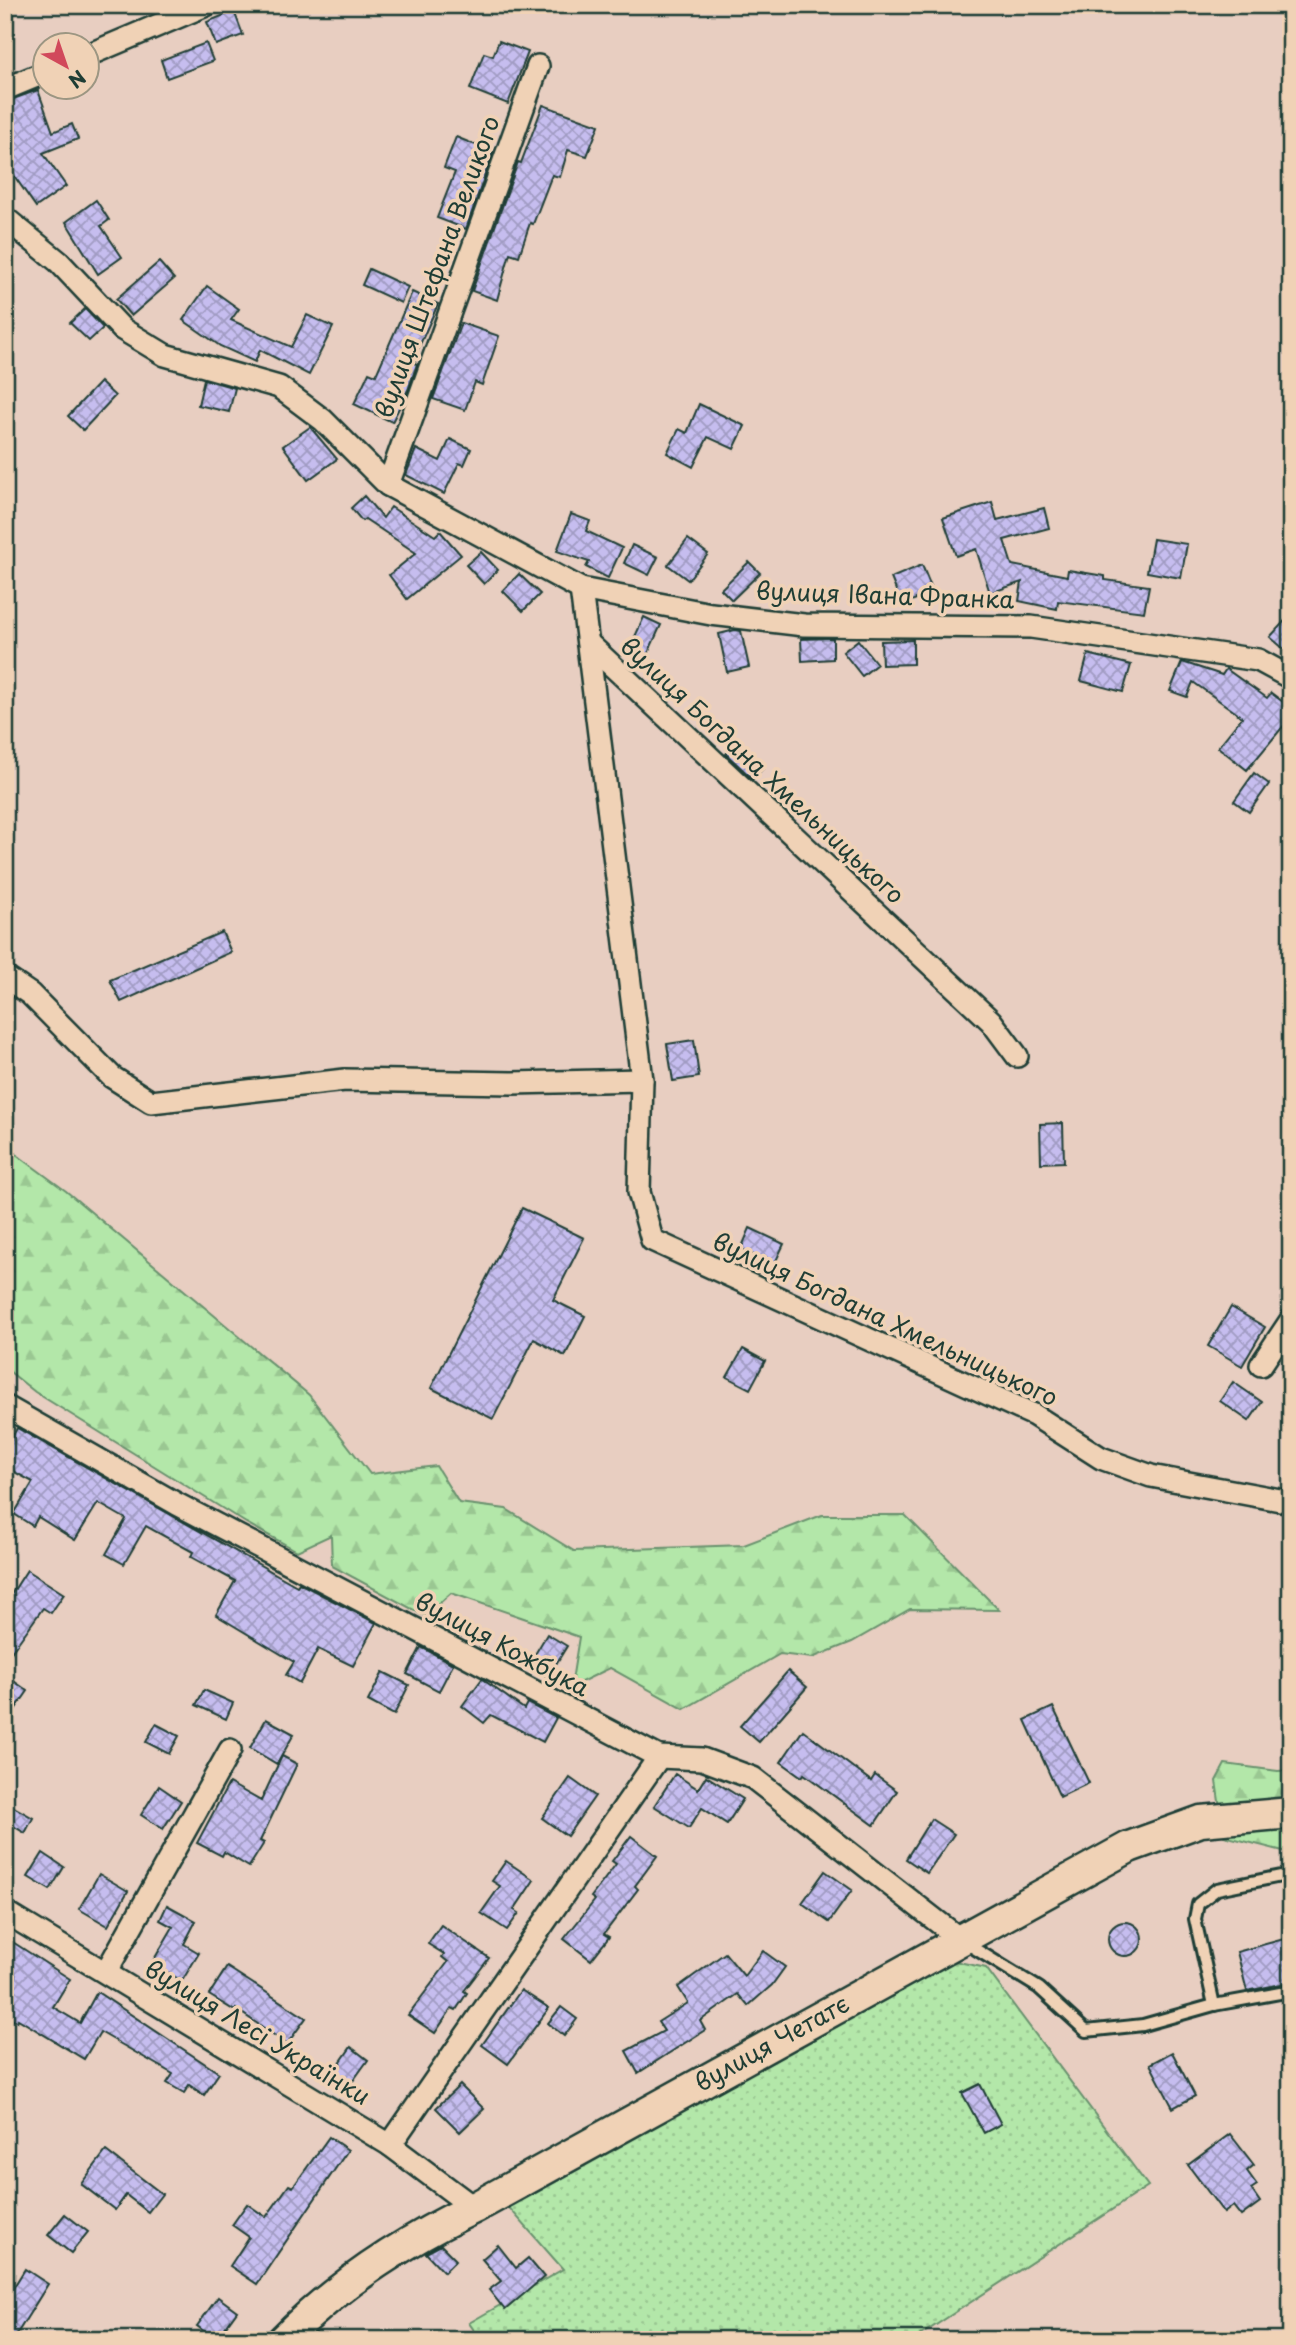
<svg xmlns="http://www.w3.org/2000/svg" width="1296" height="2345" font-family="'Playpen Sans',sans-serif">
  <defs>
    <pattern id="grass-dots" width="8" height="8" patternUnits="userSpaceOnUse" patternTransform="scale(1.75)"><rect width="8" height="8" fill="#b3e7a9"/><path d="M2 2h.1M6 6h.1" fill="none" stroke="#9ac792" stroke-width="1.8" stroke-linecap="round"/></pattern>
    <pattern id="forest-firs" width="22" height="20" patternUnits="userSpaceOnUse" patternTransform="scale(1.75)"><rect width="22" height="20" fill="#b3e7a9"/><path d="M5 1l3.5 6h-7zM16 11l3.5 6h-7z" fill="#9ac792"/></pattern>
    <pattern id="building-cross-hatch" width="8" height="8" patternUnits="userSpaceOnUse" patternTransform="scale(1.75)"><rect width="8" height="8" fill="#c6bdef"/><path d="M0 0l8 8M0 8l8-8" fill="none" stroke="#a09bc2"/></pattern>
  </defs>
  <rect width="100%" height="100%" fill="#e8cec1"/>
  <filter id="ink" filterUnits="userSpaceOnUse"><feTurbulence type="fractalNoise" baseFrequency=".0143" numOctaves="2"/><feDisplacementMap in="SourceGraphic" scale="14" xChannelSelector="R" yChannelSelector="G"/><feConvolveMatrix kernelMatrix="1 2 1 2 8 2 1 2 1" color-interpolation-filters="sRGB"/></filter>
  <g filter="url(#ink)">
    <polygon fill="url(#grass-dots)" stroke="#69926e" stroke-width="2" points="936,1957 986,1968 1148,2186 913,2340 668,2340 661,2329 645,2340 481,2340 469,2323 563,2269 498,2195"/>
    <g fill="url(#forest-firs)" stroke="#69926e" stroke-width="2">
      <polygon points="5,1146 66,1191 309,1395 370,1474 436,1466 459,1503 506,1509 574,1551 744,1545 822,1515 905,1515 999,1610 910,1609 852,1642 812,1658 780,1654 684,1709 610,1668 571,1687 579,1637 451,1593 425,1616 332,1566 331,1535 297,1551 246,1523 35,1392 5,1368"/>
      <polygon points="1225,1764 1278,1771 1291,1770 1291,1853 1224,1836 1216,1781"/>
    </g>
    <g fill="url(#building-cross-hatch)" stroke="#1f3d34" stroke-width="2">
      <polygon points="234,11 243,35 216,45 207,22"/>
      <polygon points="499,41 528,52 508,104 470,89 484,53 493,56"/>
      <polygon points="206,43 213,61 167,78 161,60"/>
      <polygon points="38,90 53,132 72,124 78,139 43,153 66,186 36,207 15,177 5,147 5,102"/>
      <polygon points="543,105 599,125 587,156 568,150 560,177 552,175 533,224 530,223 519,256 510,253 497,300 472,291 518,162 521,163"/>
      <polygon points="456,137 493,152 466,229 437,218 455,172 444,168"/>
      <polygon points="96,200 109,220 101,226 122,257 98,274 66,222"/>
      <polygon points="159,262 174,279 131,316 116,299"/>
      <polygon points="369,269 408,287 401,303 362,285"/>
      <polygon points="207,286 239,309 231,320 291,347 307,315 333,327 309,375 260,350 255,362 220,346 183,320"/>
      <polygon points="412,292 438,304 417,351 414,363 417,364 408,390 392,422 354,404 369,372 376,375"/>
      <polygon points="85,309 103,328 89,341 70,323"/>
      <polygon points="461,323 499,336 482,385 475,382 465,410 433,399"/>
      <polygon points="204,379 235,388 229,412 198,405"/>
      <polygon points="100,382 115,396 83,430 68,416"/>
      <polygon points="699,404 745,426 734,449 708,437 693,467 667,453 679,429 687,433"/>
      <polygon points="310,427 337,459 308,480 283,446"/>
      <polygon points="450,439 471,449 464,465 459,463 444,494 406,475 416,449 440,461"/>
      <polygon points="364,496 383,518 391,507 435,536 440,531 461,555 407,599 389,575 416,553 365,519 362,521 351,508"/>
      <polygon points="992,502 997,520 1044,508 1049,528 1004,540 1012,565 1067,576 1068,570 1105,576 1105,580 1149,586 1144,612 1058,601 1057,609 1019,601 1022,582 990,593 976,549 956,556 943,518"/>
      <polygon points="571,514 590,521 586,531 622,548 608,578 586,567 589,562 557,551"/>
      <polygon points="688,539 708,554 688,580 668,565"/>
      <polygon points="1153,539 1187,544 1181,578 1147,572"/>
      <polygon points="632,545 658,557 649,575 624,563"/>
      <polygon points="481,552 498,570 484,584 466,565"/>
      <polygon points="749,562 760,573 732,600 721,589"/>
      <polygon points="922,565 933,592 902,605 891,578"/>
      <polygon points="519,574 540,594 523,611 503,591"/>
      <polygon points="1291,614 1291,655 1270,637"/>
      <polygon points="644,617 661,625 644,662 627,654"/>
      <polygon points="735,630 741,631 749,667 727,672 719,634"/>
      <polygon points="833,638 833,659 802,661 801,639"/>
      <polygon points="858,640 877,664 862,676 843,652"/>
      <polygon points="913,640 913,664 882,665 881,641"/>
      <polygon points="1088,654 1131,665 1123,692 1081,681"/>
      <polygon points="1182,662 1222,675 1226,669 1267,698 1271,693 1291,708 1291,717 1247,770 1218,747 1242,717 1193,682 1187,697 1170,691"/>
      <polygon points="737,743 763,768 753,779 726,754"/>
      <polygon points="1254,773 1269,784 1249,812 1234,801"/>
      <polygon points="222,932 231,952 121,1002 110,980"/>
      <polygon points="694,1040 699,1077 673,1081 667,1044"/>
      <polygon points="1063,1123 1064,1162 1041,1163 1040,1124"/>
      <polygon points="522,1208 584,1238 553,1300 585,1316 565,1356 534,1339 493,1419 431,1388"/>
      <polygon points="750,1228 784,1244 774,1265 741,1249"/>
      <polygon points="1231,1307 1265,1327 1242,1366 1208,1346"/>
      <polygon points="743,1349 765,1361 750,1389 727,1377"/>
      <polygon points="1233,1382 1262,1402 1249,1421 1220,1401"/>
      <polygon points="17,1428 297,1586 299,1583 376,1623 353,1666 318,1649 300,1683 286,1675 294,1662 216,1615 235,1581 191,1557 193,1552 146,1526 124,1564 106,1554 126,1519 98,1503 75,1540 38,1517 33,1526 14,1514 33,1482 5,1467 5,1450"/>
      <polygon points="27,1570 64,1594 51,1613 43,1608 5,1661 5,1604"/>
      <polygon points="547,1634 567,1646 548,1677 528,1666"/>
      <polygon points="421,1647 453,1664 439,1691 407,1674"/>
      <polygon points="788,1671 807,1687 759,1742 740,1726"/>
      <polygon points="383,1672 409,1685 394,1715 368,1701"/>
      <polygon points="5,1675 28,1691 5,1724"/>
      <polygon points="482,1679 524,1709 527,1703 556,1718 543,1742 491,1715 484,1723 462,1706"/>
      <polygon points="204,1690 233,1703 226,1719 196,1705"/>
      <polygon points="1053,1707 1089,1783 1060,1797 1025,1720"/>
      <polygon points="266,1719 294,1734 277,1764 250,1748"/>
      <polygon points="156,1724 179,1736 169,1754 146,1742"/>
      <polygon points="803,1730 871,1781 875,1775 897,1791 874,1825 804,1774 802,1777 781,1762"/>
      <polygon points="282,1756 297,1764 260,1841 264,1843 249,1867 224,1852 222,1856 197,1843 229,1783 261,1801"/>
      <polygon points="675,1774 698,1789 706,1776 743,1799 727,1824 702,1808 689,1828 654,1806"/>
      <polygon points="570,1778 595,1796 567,1836 542,1818"/>
      <polygon points="159,1786 181,1801 163,1829 141,1815"/>
      <polygon points="5,1802 33,1818 25,1833 5,1821"/>
      <polygon points="931,1819 954,1834 927,1873 906,1859"/>
      <polygon points="631,1836 657,1856 635,1886 638,1889 604,1934 609,1937 591,1960 564,1939 595,1900 591,1897 616,1864 612,1861"/>
      <polygon points="43,1853 64,1867 50,1890 28,1877"/>
      <polygon points="506,1861 534,1880 514,1910 519,1913 507,1930 481,1913 500,1886 492,1881"/>
      <polygon points="825,1871 852,1890 829,1922 802,1903"/>
      <polygon points="99,1874 128,1891 108,1926 79,1909"/>
      <polygon points="167,1905 196,1921 184,1944 199,1953 182,1981 152,1963 173,1927 160,1920"/>
      <circle cx="1125" cy="1939" r="17"/>
      <polygon points="441,1925 489,1958 464,1991 467,1993 456,2010 452,2008 435,2033 408,2015 448,1962 442,1957 444,1954 428,1944"/>
      <polygon points="5,1937 70,1979 53,2007 80,2023 97,1992 219,2073 204,2095 189,2085 184,2093 167,2083 173,2074 100,2032 84,2059 18,2019 17,2022 5,2015 5,1993 16,1975 5,1968"/>
      <polygon points="1291,1937 1291,1982 1247,1991 1237,1952"/>
      <polygon points="763,1951 785,1967 772,1985 748,2006 738,1994 700,2021 705,2030 638,2073 626,2051 664,2031 658,2022 688,2003 678,1987 725,1953 744,1976"/>
      <polygon points="227,1967 306,2018 287,2044 236,2009 235,2011 209,1995"/>
      <polygon points="521,1990 549,2008 508,2064 482,2045"/>
      <polygon points="561,2007 577,2019 564,2036 548,2023"/>
      <polygon points="351,2047 368,2060 347,2089 330,2077"/>
      <polygon points="1172,2052 1195,2096 1173,2108 1150,2064"/>
      <polygon points="980,2084 1001,2124 984,2133 962,2093"/>
      <polygon points="460,2085 484,2109 460,2132 436,2108"/>
      <polygon points="1230,2134 1254,2165 1247,2171 1257,2185 1251,2189 1260,2202 1241,2216 1233,2206 1224,2213 1188,2165"/>
      <polygon points="329,2137 348,2150 257,2284 230,2266 249,2237 232,2225 247,2204 266,2217 289,2185 293,2187"/>
      <polygon points="106,2151 162,2194 148,2212 126,2195 115,2210 81,2184"/>
      <polygon points="65,2214 88,2232 71,2253 48,2235"/>
      <polygon points="441,2245 456,2260 444,2272 426,2253"/>
      <polygon points="498,2245 516,2268 528,2258 544,2277 505,2310 489,2290 501,2281 482,2259"/>
      <polygon points="25,2269 48,2284 13,2340 5,2340 5,2301"/>
      <polygon points="218,2297 237,2311 216,2340 197,2326"/>
    </g>
    <g fill="none" stroke-linecap="round" stroke-linejoin="round">
      <g stroke="#1f3d34" stroke-width="16">
        <g id="lane">
          <polyline points="964,1942 1039,1988 1086,2031 1143,2025 1214,2005 1291,1991"/>
          <polyline points="1214,2005 1195,1919 1198,1904 1217,1889 1291,1874"/>
        </g>
      </g>
      <g stroke="#1f3d34" stroke-width="26">
        <g id="street">
          <polyline points="88,55 206,5"/>
          <polyline points="5,89 46,72"/>
          <polyline points="5,218 59,262 122,329 165,355 279,387 323,420 388,485 581,589 711,614 804,625 1031,627 1258,660 1291,678"/>
          <polyline points="388,485 538,66"/>
          <polyline points="581,589 642,1080 639,1192 652,1240 1034,1415 1101,1458 1151,1476 1291,1502"/>
          <polyline points="588,643 991,1021 1017,1056"/>
          <polyline points="5,977 30,994 112,1077 151,1102 345,1080 512,1083 642,1080"/>
          <polyline points="1261,1365 1291,1320"/>
          <polyline points="5,1406 177,1504 659,1757 702,1759 753,1778 961,1940"/>
          <polyline points="5,1912 390,2145 474,2208"/>
          <polyline points="106,1972 230,1750"/>
          <polyline points="390,2145 659,1757"/>
        </g>
      </g>
      <g stroke="#1f3d34" stroke-width="35">
        <path id="secondary" d="M283,2340C337,2285 405,2241 474,2208L1129,1847L1201,1821L1291,1813"/>
      </g>
      <use href="#lane" stroke="#f0d2b6" stroke-width="10"/>
      <use href="#street" stroke="#f0d2b6" stroke-width="21"/>
      <use href="#secondary" stroke="#f0d2b6" stroke-width="30"/>
    </g>
  </g>
  <g text-anchor="middle" stroke-width="7" stroke-linejoin="round" paint-order="stroke">
    <g font-size="24" fill="#1f3d34" stroke="#f0d2b6">
      <text transform="translate(438 267) rotate(-70)" y="8">вулиця Штефана Великого</text>
      <text transform="translate(885 596) rotate(2)" y="8">вулиця Івана Франка</text>
      <text transform="translate(762 771) rotate(43)" y="8">вулиця Богдана Хмельницького</text>
      <text transform="translate(885 1320) rotate(25)" y="8">вулиця Богдана Хмельницького</text>
      <text transform="translate(502 1645) rotate(28)" y="8">вулиця Кожбука</text>
      <text transform="translate(257 2033) rotate(31)" y="8">вулиця Лесі Українки</text>
      <text transform="translate(772 2044) rotate(-29)" y="8">вулиця Четатє</text>
    </g>
  </g>
  <rect width="1296" height="2345" fill="none" stroke="#f0d2b6" stroke-width="28"/>
  <rect x="14" y="14" width="1268" height="2317" fill="none" stroke="#1f3d34" stroke-width="2.5" filter="url(#ink)"/>
  <g transform="translate(66 66) rotate(140)"><circle r="33" fill="#f0d2b6" stroke="#9c9682" stroke-width="2"/>
  <path d="M0-5L12 26L0 18L-12 26Z" fill="#d1495b"/>
  <text y="-10" font-size="19" font-weight="bold" text-anchor="middle" fill="#1f3d34">N</text>
  </g>
</svg>
